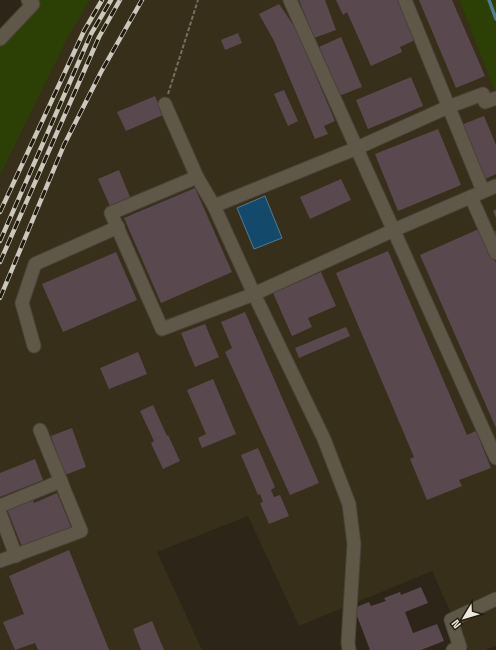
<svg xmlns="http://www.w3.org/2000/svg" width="496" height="650" font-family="'Space Grotesk',sans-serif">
  <rect width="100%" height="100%" fill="#2c2518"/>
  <polygon fill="#382f1a" points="90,0 459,0 496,94 496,646 485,650 468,650 432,571 299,626 248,516 157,552 202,650 0,650 0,176 69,35"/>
  <g fill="#2c4006">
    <polygon points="38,0 90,0 69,35 0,176 0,40"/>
    <polygon points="459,0 496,0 496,94"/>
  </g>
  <polygon fill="#134a6b" stroke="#547a8e" points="265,196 282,238 254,249 237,208"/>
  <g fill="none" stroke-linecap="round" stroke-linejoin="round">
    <polyline stroke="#547a8e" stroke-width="3.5" points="489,0 496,19"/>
  </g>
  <g fill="#5a484f">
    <polygon points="299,0 325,0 336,30 314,38"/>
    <polygon points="336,0 398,0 415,40 400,47 402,52 371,66 347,12 343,15"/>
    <polygon points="419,0 452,0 485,76 456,88"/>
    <polygon points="279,4 296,29 335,121 324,126 328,134 315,139 274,41 259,14"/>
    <polygon points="238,33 242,43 225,50 221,40"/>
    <polygon points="341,37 362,87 339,96 319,47"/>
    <polygon points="411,77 423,106 368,129 356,100"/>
    <polygon points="284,90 298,121 288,126 274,94"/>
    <polygon points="155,96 163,115 126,131 117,112"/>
    <polygon points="484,116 496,145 496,174 483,180 461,125"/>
    <polygon points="438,129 461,185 398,211 375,154"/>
    <polygon points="119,170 130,197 110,206 98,179"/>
    <polygon points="341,179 351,200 310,219 300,197"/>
    <polygon points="195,188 232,272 161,303 124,218"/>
    <polygon points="496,209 496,218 493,211"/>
    <polygon points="481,228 484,236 496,231 496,247 490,250 496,263 496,428 420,255"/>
    <polygon points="388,251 467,435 476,431 491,468 459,480 462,486 427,500 410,459 414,457 336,273"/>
    <polygon points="116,252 137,300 63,332 42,284"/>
    <polygon points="321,272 336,306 308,318 312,327 292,336 273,293"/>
    <polygon points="245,312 319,483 290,495 225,352 232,348 221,322"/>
    <polygon points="205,324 219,357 195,367 181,333"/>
    <polygon points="346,327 350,336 299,358 295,348"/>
    <polygon points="138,352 147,374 109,389 100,368"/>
    <polygon points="213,379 236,434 202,448 198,438 206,434 187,390"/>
    <polygon points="153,405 167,436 168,435 180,461 163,469 151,443 154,441 140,411"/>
    <polygon points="72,428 86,467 65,475 51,436"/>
    <polygon points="258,448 275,487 271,490 274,497 280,495 289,516 269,524 260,503 263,502 260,494 258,495 241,455"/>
    <polygon points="35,459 43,480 0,497 0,473"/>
    <polygon points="57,493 71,527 22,547 7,509 32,498 34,503"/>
    <polygon points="69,550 109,650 38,650 35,643 15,650 3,622 24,614 9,576"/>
    <polygon points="421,587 428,603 405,612 413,633 437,624 444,641 421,650 370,650 354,608 369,602 371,606 386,601 384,598 400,592 401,595"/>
    <polygon points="152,621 164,650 141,650 133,629"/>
  </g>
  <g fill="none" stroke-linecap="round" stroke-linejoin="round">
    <g stroke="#484338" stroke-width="15">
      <g id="minor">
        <polyline points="290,0 496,458"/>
        <polyline points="405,0 483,191"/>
        <polyline points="0,39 33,4 28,0"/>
        <polyline points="165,104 197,177 214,206 254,294 324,439 349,504 354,544 348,643 349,650"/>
        <polyline points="197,177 111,213 162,329 254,294 394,230 496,186"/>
        <polyline points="471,197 496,253"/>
        <polyline points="214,206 357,148 448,107 483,94 485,102 496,98"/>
        <polyline points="34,346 22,303 35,264 118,227"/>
        <polyline points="0,506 61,481"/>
        <polyline points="0,513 16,556"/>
        <polyline points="0,561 81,531 40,430"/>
        <polyline points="453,650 460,647 451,620 496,599"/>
      </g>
    </g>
    <polyline stroke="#756f63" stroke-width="2" stroke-dasharray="4 2" stroke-linecap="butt" points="168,94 198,0"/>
    <use href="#minor" stroke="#5f5849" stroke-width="13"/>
    <g stroke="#ccc7bd" stroke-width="4.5">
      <g id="rail">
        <polyline points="0,212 84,31 102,0"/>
        <polyline points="0,241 91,34 111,0"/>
        <polyline points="0,262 99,37 120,0"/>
        <polyline points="0,298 64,145 101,72 142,0"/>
      </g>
    </g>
    <use href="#rail" stroke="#221c0e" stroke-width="3" stroke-dasharray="9" stroke-linecap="butt"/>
  </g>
  <g transform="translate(464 618) rotate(232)" stroke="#221c0e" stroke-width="3" paint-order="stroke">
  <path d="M0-3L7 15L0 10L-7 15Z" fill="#ede9e0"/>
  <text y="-6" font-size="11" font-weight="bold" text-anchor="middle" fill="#ede9e0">N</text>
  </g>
</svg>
